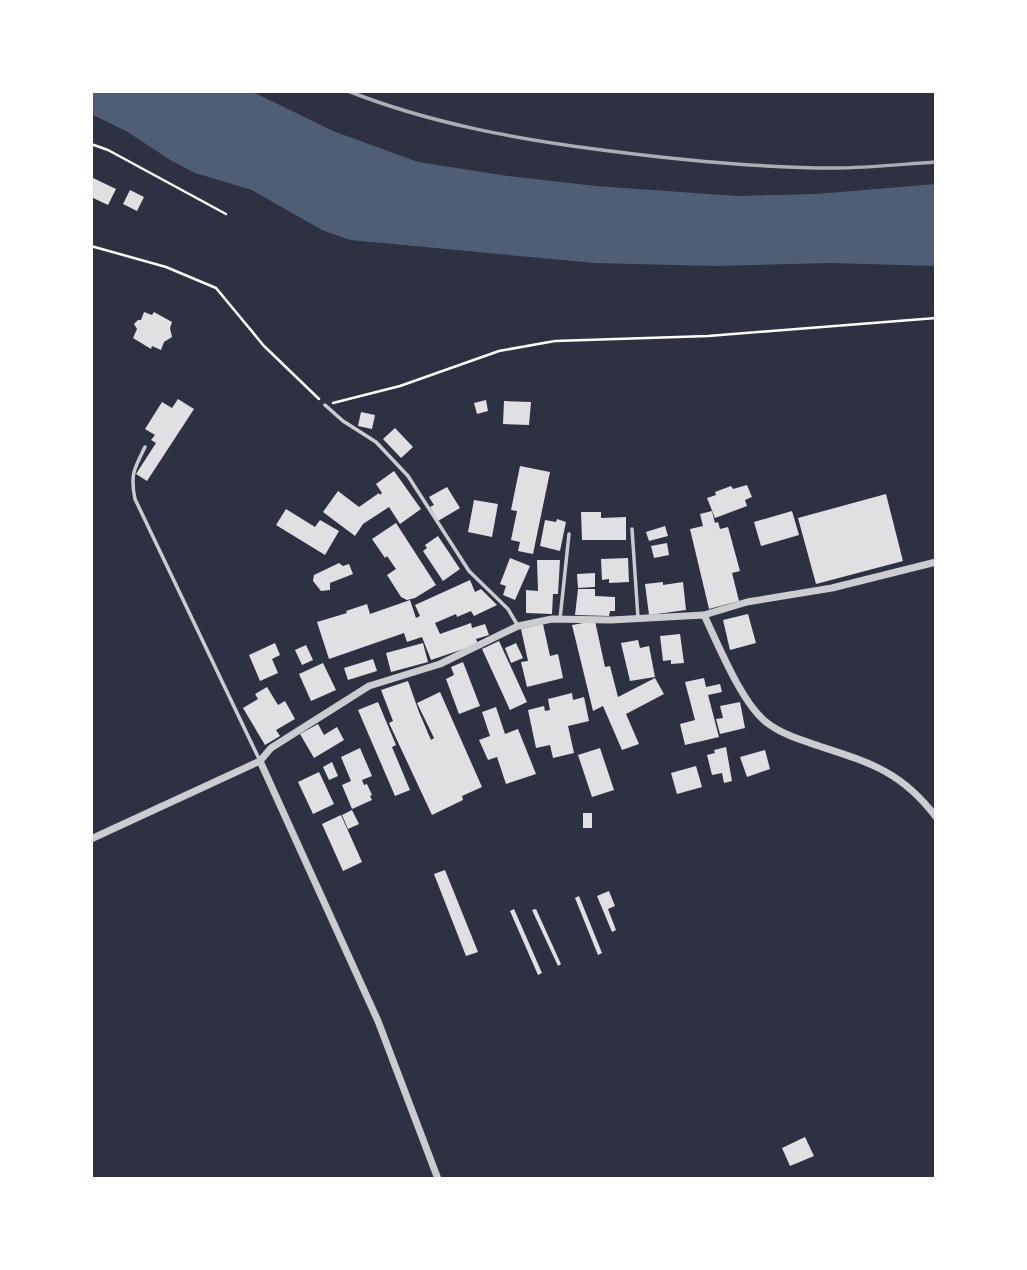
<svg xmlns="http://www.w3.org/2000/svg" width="1027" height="1270" font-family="Quicksand,sans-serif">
  <rect width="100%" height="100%" fill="#2d3142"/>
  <polygon fill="#4f5d75" points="91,91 251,91 333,131 418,162 508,176 596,186 737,196 816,194 936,184 936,266 830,263 715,266 594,263 350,240 322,230 252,190 195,173 172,161 126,131 91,114"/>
  <g fill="#e0e0e3">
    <polygon points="91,177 116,189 108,205 91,197"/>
    <polygon points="130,190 144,197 137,211 123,204"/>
    <polygon points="144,312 152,315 154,312 172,322 170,328 172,337 164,342 161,350 152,346 151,349 133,338 137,329 134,324 138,320 141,320"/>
    <polygon points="178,399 194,409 147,481 136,474 156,443 151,440 155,435 145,429 162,402 172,408"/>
    <polygon points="486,400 488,411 477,414 474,403"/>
    <polygon points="504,401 531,402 529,425 503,424"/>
    <polygon points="361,412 375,415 372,429 358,426"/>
    <polygon points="395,428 413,447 401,458 383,439"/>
    <polygon points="520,466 550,472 533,554 518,551 520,542 511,540 517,511 511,510"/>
    <polygon points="394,471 421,509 400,524 389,507 363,524 355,536 323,512 338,491 359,507 379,493 380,495 382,493 376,484"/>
    <polygon points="747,485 752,497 745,500 747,506 715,518 707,498 716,495 715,492 731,486 733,489"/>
    <polygon points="447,487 460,508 438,521 430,507 434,505 429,497"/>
    <polygon points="886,494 903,561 816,584 798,518"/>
    <polygon points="474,500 498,504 492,537 468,532"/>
    <polygon points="286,509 315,527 320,520 339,531 325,555 276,525"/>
    <polygon points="712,511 715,523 718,522 720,529 728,527 740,571 732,573 739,601 709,609 690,529 703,526 700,514"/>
    <polygon points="792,511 799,535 761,546 754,522"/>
    <polygon points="581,512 601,512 601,518 626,517 626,540 582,540"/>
    <polygon points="557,519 566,522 560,551 540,546 545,520 556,522"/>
    <polygon points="396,523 436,585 415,598 407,600 401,597 387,575 396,569 387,556 385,558 372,539"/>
    <polygon points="665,526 668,536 649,541 646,532"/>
    <polygon points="438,536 460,569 443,581 423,551 427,548 425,545"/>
    <polygon points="667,543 669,555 654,558 651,546"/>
    <polygon points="510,558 530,566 515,600 503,595 506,586 500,584"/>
    <polygon points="628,558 629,582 609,583 609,579 602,580 601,559"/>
    <polygon points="537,560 560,560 558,594 553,594 552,614 526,613 526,590 538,591"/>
    <polygon points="339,563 343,566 349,564 353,574 330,583 330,590 321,591 313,581 314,575"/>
    <polygon points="595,573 595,587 578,588 577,574"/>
    <polygon points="470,580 475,592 481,589 497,605 474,616 471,611 457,617 456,614 435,623 440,634 471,623 472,628 485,624 489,635 476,639 478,644 431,660 422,637 407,642 404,633 329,659 317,622 347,613 346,611 367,604 370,614 410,600 416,618 420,616 415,605"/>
    <polygon points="663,582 663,585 683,582 686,610 649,615 645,584"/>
    <polygon points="578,589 595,589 595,596 615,597 615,611 610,611 609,616 575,615"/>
    <polygon points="748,614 756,643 730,650 723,620"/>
    <polygon points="595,621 605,667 610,666 618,697 655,678 664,694 626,714 639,744 622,750 603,706 593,711 572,625"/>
    <polygon points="543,624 550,656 558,654 563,678 527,687 521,662 528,661 521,629"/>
    <polygon points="680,634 684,663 671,664 671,660 663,661 660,636"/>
    <polygon points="638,640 640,648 649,646 655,677 630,681 621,643"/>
    <polygon points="499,641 527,702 510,710 482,649"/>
    <polygon points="275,643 280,655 272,659 278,673 260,681 249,655"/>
    <polygon points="423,643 428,662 391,672 386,653"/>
    <polygon points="516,643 523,658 511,663 505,648"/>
    <polygon points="306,645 313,660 302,665 295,650"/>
    <polygon points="373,659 377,671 348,680 344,668"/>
    <polygon points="463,662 480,706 459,714 446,679 454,675 451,667"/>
    <polygon points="323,663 336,690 311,701 299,674"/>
    <polygon points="704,678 706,687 720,684 722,692 708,695 719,737 685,745 680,724 695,720 685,682"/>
    <polygon points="408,681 419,712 431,740 434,738 417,703 440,692 482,787 462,796 463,800 432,815 389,723 393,721 381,690"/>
    <polygon points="267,687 278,705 285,701 295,719 276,730 280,736 265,745 243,708 258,699 255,694"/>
    <polygon points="572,693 573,700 584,697 589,721 568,726 574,753 553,758 550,745 536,748 528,710 544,706 545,711 550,710 548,699"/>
    <polygon points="378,702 396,745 392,747 410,790 395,796 358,710"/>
    <polygon points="740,702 745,728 720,734 716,719 723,718 720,706"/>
    <polygon points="496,707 505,734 518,729 536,774 506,784 497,757 488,760 479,740 490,736 482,712"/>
    <polygon points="318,724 324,735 337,727 344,740 314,758 300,734"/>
    <polygon points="726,747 732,781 724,783 722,773 712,775 707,755 715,753 714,750"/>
    <polygon points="360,748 372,776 362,780 364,785 367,784 372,795 370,796 372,800 352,809 342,785 351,781 341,757"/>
    <polygon points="600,748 614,790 592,797 578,755"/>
    <polygon points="765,750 770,769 747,777 740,757"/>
    <polygon points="332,762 338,776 329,780 323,767"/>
    <polygon points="696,766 702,787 677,794 671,773"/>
    <polygon points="319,772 334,804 313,814 298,782"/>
    <polygon points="352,810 359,824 348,829 342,815"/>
    <rect x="583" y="813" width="9" height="15"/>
    <polygon points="341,815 362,862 343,871 322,824"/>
    <polygon points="445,870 478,952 466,956 434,874"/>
    <polygon points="609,891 615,906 608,909 616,930 612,932 597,896"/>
    <polygon points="579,896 602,953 598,955 575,898"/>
    <polygon points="514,909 542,973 538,975 510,911"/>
    <polygon points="536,909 561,964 558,966 532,910"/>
    <polygon points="805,1137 814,1156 790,1166 782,1148"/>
  </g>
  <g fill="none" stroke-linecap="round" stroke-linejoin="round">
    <g stroke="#fff" stroke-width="2.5">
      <polyline points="91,144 108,150 226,214"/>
      <polyline points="91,246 166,267 216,288 264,346 319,399"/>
      <polyline points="333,403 400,386 499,351 555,341 708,336 936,318"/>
    </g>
    <g stroke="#caccd0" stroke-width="3.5">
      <polyline points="325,405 343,421 376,442 408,476 469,571 508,609 518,626"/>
      <path d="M145,447C134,469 130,475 135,499L260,761"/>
      <polyline points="632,529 638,618"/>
      <polyline points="560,619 569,534"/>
    </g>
    <g stroke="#caccd0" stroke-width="7">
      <polyline points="704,615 747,602 832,588 936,562"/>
      <path d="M260,761L271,748L369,686L440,664L518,626L552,619L611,620L704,615C718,644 741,702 766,722C781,734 801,740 819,746C871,763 902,772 936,817"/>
      <polyline points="91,839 260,761 378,1021 438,1179"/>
    </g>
    <path stroke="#abadb3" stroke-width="3.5" d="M348,91C429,123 516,139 602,150C679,160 757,168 835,168C869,168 903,164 936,162"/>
  </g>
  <rect width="1027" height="1270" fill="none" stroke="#ffffff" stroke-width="186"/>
</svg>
